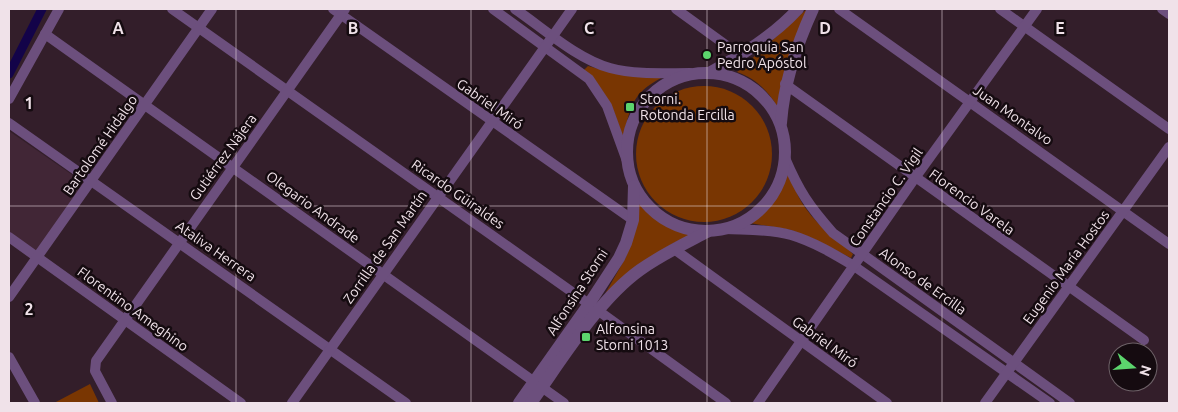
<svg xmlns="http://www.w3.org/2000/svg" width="1178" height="412" font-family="Ubuntu,sans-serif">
  <rect width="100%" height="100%" fill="#331e2a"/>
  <polygon fill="#412636" points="9,131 84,183 38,252 9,232"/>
  <g fill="#793602">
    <path d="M807,9L777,106C767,90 755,78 737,72Z"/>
    <path d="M588,66L614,73L661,78C631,94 631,107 623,137L613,109L602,90L584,70Z"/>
    <circle cx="704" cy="154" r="68"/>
    <path d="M788,171C793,184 798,199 807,210C819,227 838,240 853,254L851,258L814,239L791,230L750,223C771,207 777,195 788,171Z"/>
    <path d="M638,196C650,219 669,228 694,234C661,245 633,273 605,294L626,257Z"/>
    <polygon points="90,384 99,403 54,403"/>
  </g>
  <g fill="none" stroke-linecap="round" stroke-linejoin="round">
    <polyline stroke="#130349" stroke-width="9" points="9,74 42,9"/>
    <g stroke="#6c4f7d" stroke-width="10">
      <polyline points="172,9 589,304 726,403"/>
      <polyline points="333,9 633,220"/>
      <polyline points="493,9 589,79 607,106 627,161"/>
      <path d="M515,9C543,28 577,59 610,68C636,75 664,73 690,73"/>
      <polyline points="676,9 741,56"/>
      <polyline points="839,9 1169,244"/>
      <polyline points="1000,9 1169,129"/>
      <polyline points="1162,9 1169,14"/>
      <polyline points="45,34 564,403"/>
      <polyline points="785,84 1144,340"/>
      <polyline points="9,99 59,9"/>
      <polyline points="9,123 406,403"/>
      <path d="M785,158C799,191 809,206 833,233L1070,403"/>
      <path d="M726,229C747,230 770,229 791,235C814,242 834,254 854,266L1050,403"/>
      <polyline points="9,237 241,403"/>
      <polyline points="674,249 887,403"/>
      <polyline points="9,297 212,9"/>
      <polyline points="9,357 35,403"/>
      <polyline points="112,403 95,371 96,361 345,9"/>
      <polyline points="292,403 572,9"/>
      <polyline points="758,403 915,178 1037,9"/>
      <polyline points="985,403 1169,147"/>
    </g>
    <g stroke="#6c4f7d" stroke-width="12">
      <path d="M711,72C743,54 773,36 798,9"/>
      <circle cx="706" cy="152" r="79"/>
      <path d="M781,123C784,82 796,46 813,9"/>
      <polyline points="519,403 589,304 619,258 626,243 633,220 634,186"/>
      <path d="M531,403C561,361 598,300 640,270C661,255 684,244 707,232"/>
    </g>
  </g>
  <path fill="none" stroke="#f0e2e9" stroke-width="1" stroke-opacity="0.55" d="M236,9V403M471,9V403M707,9V403M942,9V403M9,206H1169"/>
  <g fill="#5cd56d" stroke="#150b10" stroke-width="2">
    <circle cx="707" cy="55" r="5"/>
    <rect x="625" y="102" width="10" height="10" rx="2.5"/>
    <rect x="581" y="332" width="10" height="10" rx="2.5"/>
  </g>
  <g text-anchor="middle" stroke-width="5" stroke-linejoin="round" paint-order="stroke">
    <g font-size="14" fill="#f0e2e9" stroke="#150b10" text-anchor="start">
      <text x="717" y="52">Parroquia San<tspan x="717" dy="16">Pedro Apóstol</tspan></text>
      <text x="640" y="104">Storni.<tspan x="640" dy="16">Rotonda Ercilla</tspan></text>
      <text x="596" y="334">Alfonsina<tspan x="596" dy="16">Storni 1013</tspan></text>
    </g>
    <g font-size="14" fill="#f0e2e9" stroke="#150b10">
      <text transform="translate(490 104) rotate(35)" y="5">Gabriel Miró</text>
      <text transform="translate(1013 115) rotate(35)" y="5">Juan Montalvo</text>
      <text transform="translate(100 145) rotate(-55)" y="5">Bartolomé Hidalgo</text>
      <text transform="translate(223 157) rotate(-54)" y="5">Gutiérrez Nájera</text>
      <text transform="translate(458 194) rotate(35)" y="5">Ricardo Güiraldes</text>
      <text transform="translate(886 197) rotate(-55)" y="5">Constancio C. Vigil</text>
      <text transform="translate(972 202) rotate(36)" y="5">Florencio Varela</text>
      <text transform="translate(313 207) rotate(36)" y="5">Olegario Andrade</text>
      <text transform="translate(385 247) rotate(-55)" y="5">Zorrilla de San Martín</text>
      <text transform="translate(216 251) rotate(35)" y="5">Ataliva Herrera</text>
      <text transform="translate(1066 267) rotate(-54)" y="5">Eugenio María Hostos</text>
      <text transform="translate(923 281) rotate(36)" y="5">Alonso de Ercilla</text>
      <text transform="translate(577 292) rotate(-57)" y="5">Alfonsina Storni</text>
      <text transform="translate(133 309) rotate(36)" y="5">Florentino Ameghino</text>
      <text transform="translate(825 342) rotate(36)" y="5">Gabriel Miró</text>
    </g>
  </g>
  <g font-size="16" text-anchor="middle" font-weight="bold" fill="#f0e2e9" stroke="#150b10" stroke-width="5" stroke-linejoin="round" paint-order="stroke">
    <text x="118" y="34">A</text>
    <text x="353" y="34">B</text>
    <text x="589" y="34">C</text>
    <text x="825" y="34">D</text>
    <text x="1060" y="34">E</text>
    <text x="29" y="109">1</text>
    <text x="29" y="315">2</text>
  </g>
  <rect width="1178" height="412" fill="none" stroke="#f0e2e9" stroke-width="20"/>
  <g transform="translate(1133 367) rotate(107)"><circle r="24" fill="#150b10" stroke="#6d6167"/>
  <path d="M0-4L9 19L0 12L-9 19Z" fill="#5cd56d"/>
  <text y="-8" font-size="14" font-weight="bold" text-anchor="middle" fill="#f0e2e9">N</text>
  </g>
</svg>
